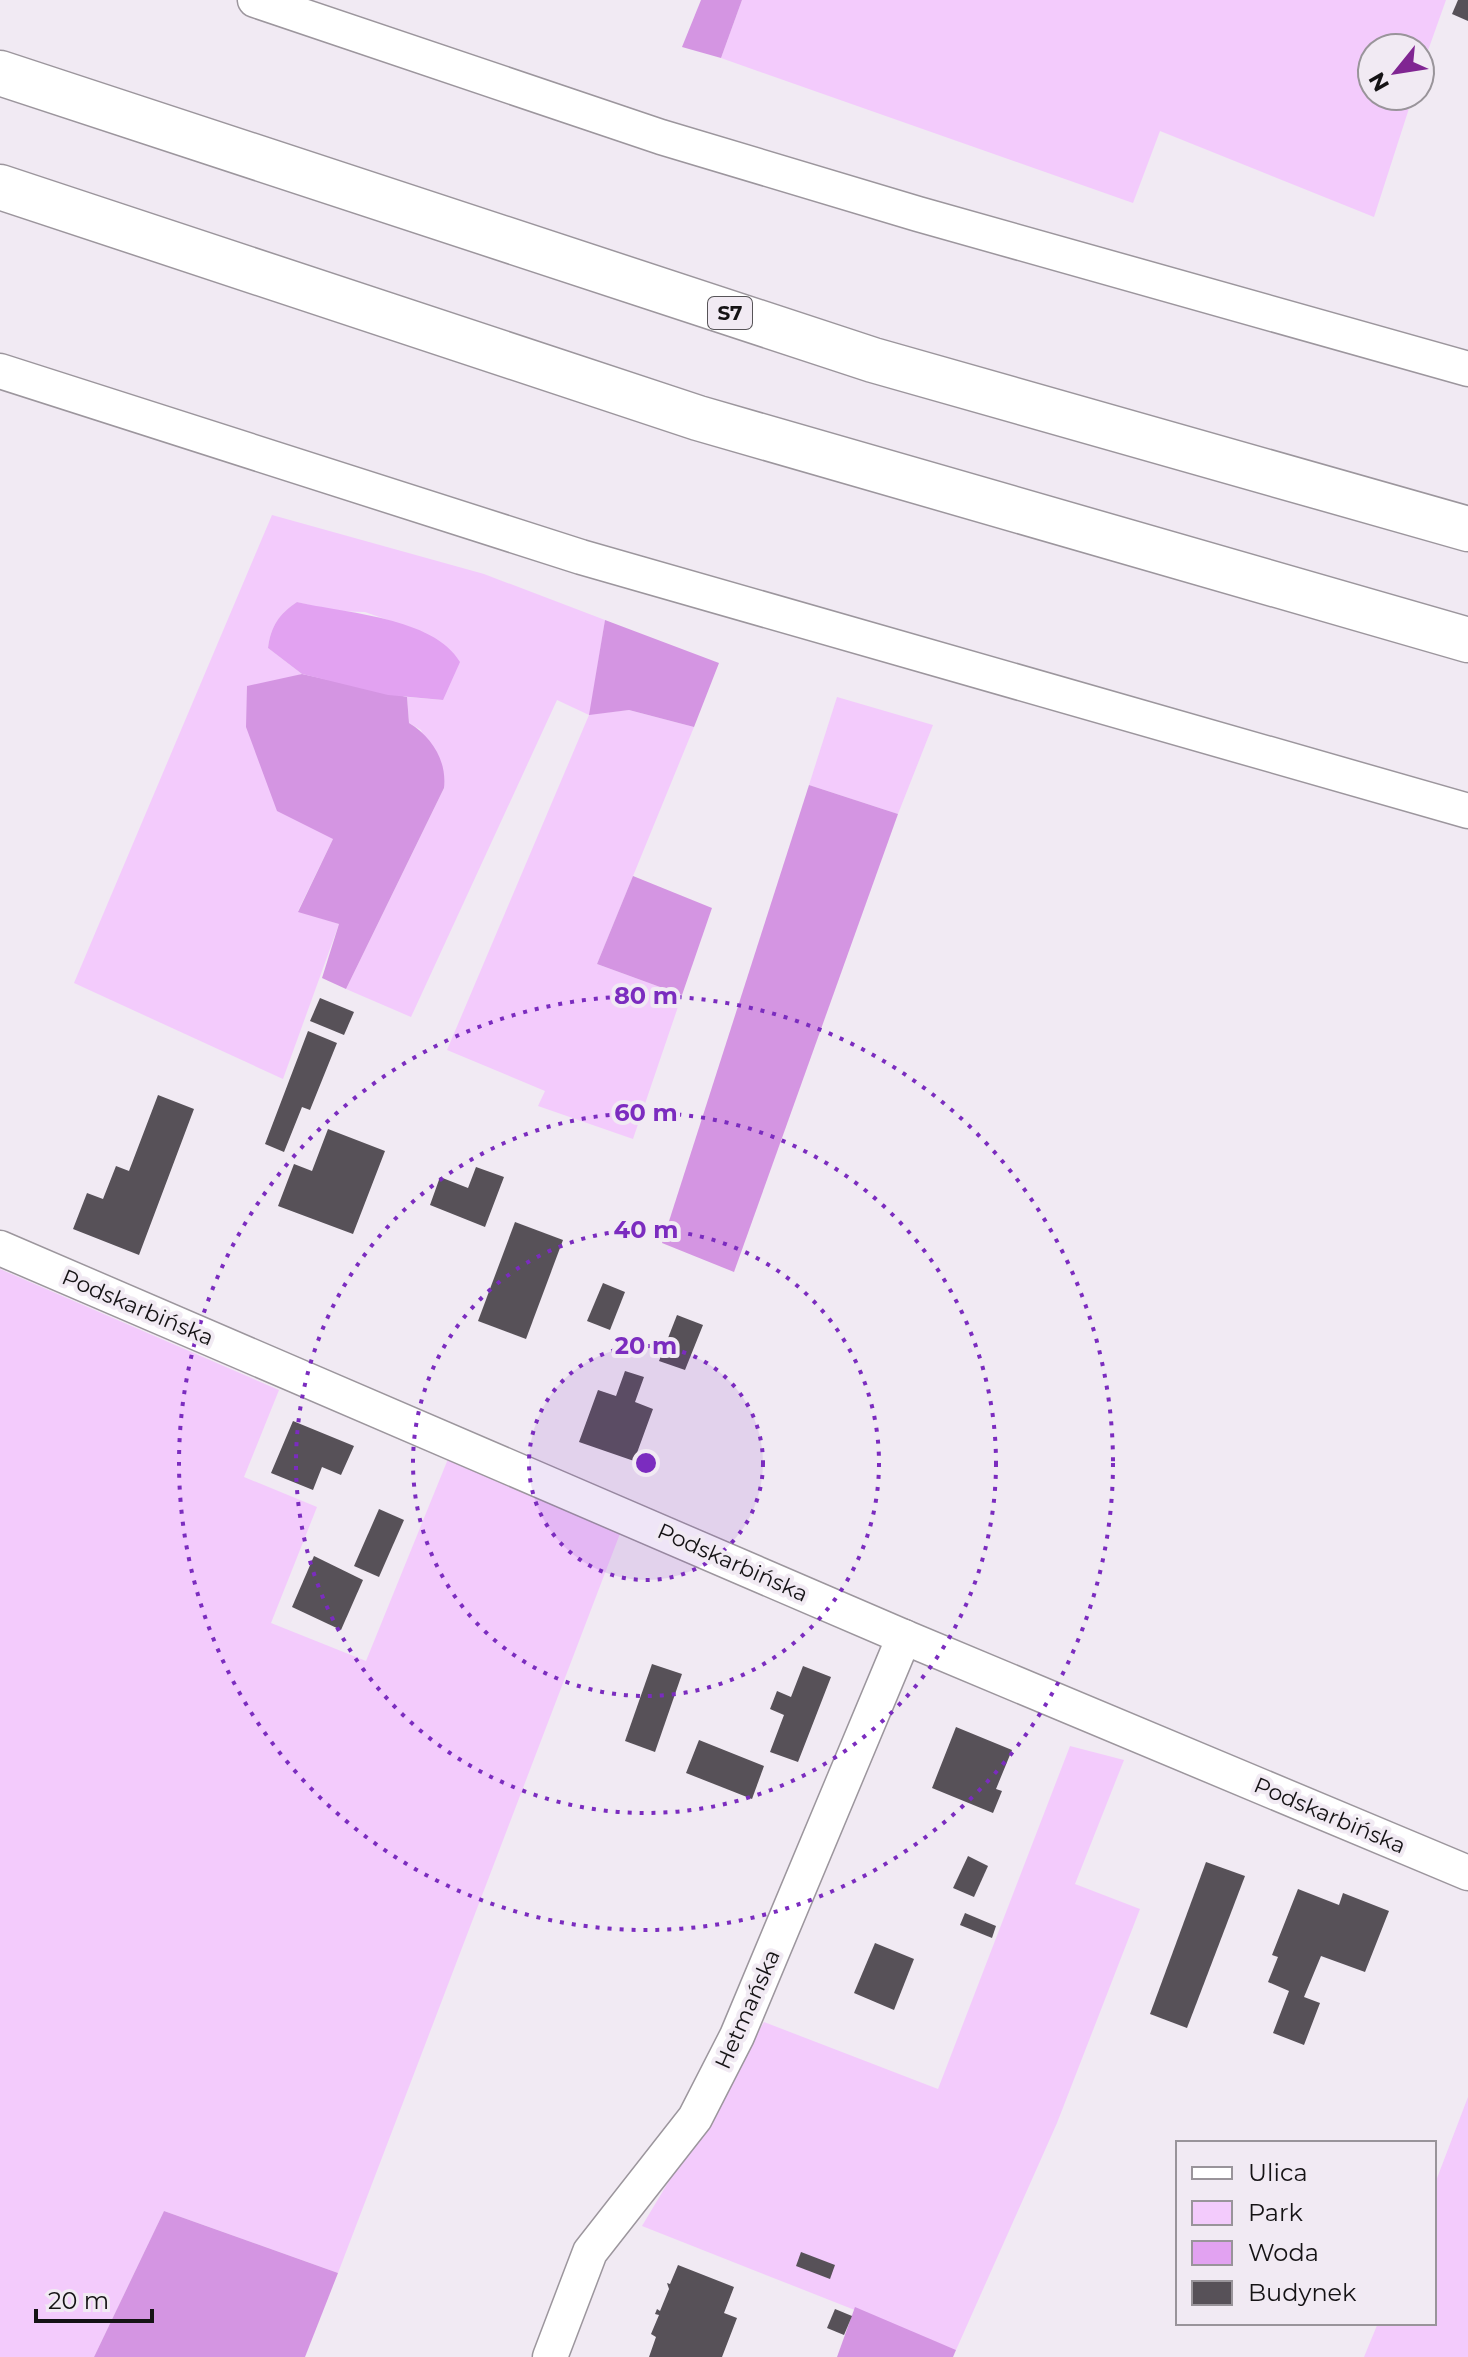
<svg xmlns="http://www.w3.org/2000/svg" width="1468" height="2357" font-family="Montserrat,sans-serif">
  <rect width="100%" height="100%" fill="#f1eaf3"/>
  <g fill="#f3cbfc">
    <polygon points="742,0 1446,0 1420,73 1420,48 1372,48 1372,96 1413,96 1374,217 1160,131 1133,203 721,58"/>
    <path d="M272,515L484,574L605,620L590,714L629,710L694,727L597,964L682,995L633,1139L538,1106L545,1091L447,1050L589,715L557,700L411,1017L346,989L444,788L421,730L409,723L407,697L443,700L425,633L365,612L333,611L297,602C279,614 271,626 268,648L302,674L278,682L333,839L298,911L339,924L283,1079L74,983Z"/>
    <polygon points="837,697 933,725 898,814 809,785"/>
    <polygon points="0,1269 279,1390 244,1477 317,1507 271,1623 366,1661 448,1459 621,1531 338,2273 164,2211 94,2357 0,2357"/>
    <polygon points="1070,1746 1124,1760 1075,1884 1140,1909 1057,2123 956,2350 642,2226 764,2022 938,2089"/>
    <polygon points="1468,2097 1468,2357 1364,2357 1378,2323 1434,2323 1434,2186"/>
  </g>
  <g fill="#d495e2">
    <polygon points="701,0 742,0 721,58 682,47"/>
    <polygon points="605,620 719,663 694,727 629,710 589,715"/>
    <path d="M302,674L407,697L409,723C432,737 447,761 444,788L346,989L322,978L339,924L298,912L333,839L277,811L246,727L247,686Z"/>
    <polygon points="809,785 898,814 734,1272 662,1243"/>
    <polygon points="633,876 712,908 682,995 597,964"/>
    <polygon points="164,2211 338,2273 305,2357 94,2357"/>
    <polygon points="855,2307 956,2350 953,2357 837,2357"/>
  </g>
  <path fill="#e2a2f1" d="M297,602C343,613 434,617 460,662L443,700L388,695L302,674L268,648C271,626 279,614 297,602Z"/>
  <g fill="#575158">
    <polygon points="1458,0 1468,0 1468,21 1452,14"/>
    <polygon points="320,998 354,1012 344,1035 310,1021"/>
    <polygon points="308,1031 337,1043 310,1110 302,1107 284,1152 265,1144"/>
    <polygon points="158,1095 194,1109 139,1255 73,1229 87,1193 103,1199 116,1166 129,1171"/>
    <polygon points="328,1129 385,1151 353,1234 278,1206 294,1164 312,1171"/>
    <polygon points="476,1167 504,1177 485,1227 430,1205 440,1177 468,1188"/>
    <polygon points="515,1222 563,1240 526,1339 478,1321"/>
    <polygon points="603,1283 625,1292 610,1330 587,1321"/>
    <polygon points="677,1315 703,1325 685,1370 659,1361"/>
    <polygon points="625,1371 644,1377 635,1402 653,1409 634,1461 579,1442 598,1390 616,1396"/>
    <polygon points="293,1421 354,1446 341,1475 322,1467 313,1490 271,1473"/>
    <polygon points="379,1509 404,1520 379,1577 354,1566"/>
    <polygon points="314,1556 363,1580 341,1630 292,1607"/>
    <polygon points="652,1664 682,1674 655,1752 625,1741"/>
    <polygon points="803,1666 831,1677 798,1762 770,1752 784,1715 770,1709 777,1691 791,1697"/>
    <polygon points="956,1727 1012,1750 996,1789 1002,1791 993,1813 932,1788"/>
    <polygon points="699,1740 764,1766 752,1799 686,1773"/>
    <polygon points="968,1856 988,1866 974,1897 953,1888"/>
    <polygon points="1206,1862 1245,1876 1187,2028 1150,2014"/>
    <polygon points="1298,1889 1339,1905 1343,1893 1389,1911 1365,1972 1321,1956 1304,1997 1320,2003 1304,2045 1273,2033 1289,1991 1268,1982 1278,1957 1272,1955"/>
    <polygon points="965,1913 996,1926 992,1938 960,1925"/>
    <polygon points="875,1943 914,1959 894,2010 854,1993"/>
    <polygon points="801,2252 835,2265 830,2279 796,2266"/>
    <polygon points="678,2265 734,2287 724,2313 737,2318 722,2357 649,2357 656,2337 651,2334 659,2315 655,2314 657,2309 660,2311 669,2289 667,2283 670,2284"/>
    <polygon points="835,2309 852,2316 844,2335 827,2328"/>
  </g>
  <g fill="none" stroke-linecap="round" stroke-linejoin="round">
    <g stroke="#9c969d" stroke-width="37">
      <g id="street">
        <polyline points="255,0 661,137 918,214 1468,369"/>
        <polyline points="0,371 581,557 1468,811"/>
        <polyline points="0,1248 904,1637 1468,1873"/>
        <polyline points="550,2357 590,2252 695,2118 737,2036 904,1637"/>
      </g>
    </g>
    <g stroke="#9c969d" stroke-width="47">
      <g id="highway">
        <polyline points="0,73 873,360 1468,529"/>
        <polyline points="0,187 698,418 1468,640"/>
      </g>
    </g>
    <use href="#street" stroke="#fff" stroke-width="34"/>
    <use href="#highway" stroke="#fff" stroke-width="44"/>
  </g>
  <circle cx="646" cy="1463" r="117" fill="#7b2cbf" fill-opacity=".12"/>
  <g fill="none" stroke="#7b2cbf" stroke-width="4" stroke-dasharray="4 8">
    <circle cx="646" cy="1463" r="117"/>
    <circle cx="646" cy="1463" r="233"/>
    <circle cx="646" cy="1463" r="350"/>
    <circle cx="646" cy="1463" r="467"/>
  </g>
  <g text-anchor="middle" stroke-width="8" stroke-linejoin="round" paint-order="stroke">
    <rect fill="#f1eaf3" stroke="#575458" stroke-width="2" x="708" y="297" width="44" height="32" rx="6"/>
    <g font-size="20" font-weight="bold" fill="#151315">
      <text x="730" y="320">S7</text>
    </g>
    <g font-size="22" fill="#151315" stroke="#f1eaf3">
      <text transform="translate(138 1307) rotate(23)" y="8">Podskarbińska</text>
      <text transform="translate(733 1562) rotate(24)" y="8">Podskarbińska</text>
      <text transform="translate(1330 1815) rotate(23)" y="8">Podskarbińska</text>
      <text transform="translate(747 2009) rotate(-66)" y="8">Hetmańska</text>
    </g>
  </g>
  <circle cx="646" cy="1463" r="12" fill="#7b2cbf" stroke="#f1eaf3" stroke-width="4"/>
  <g font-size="24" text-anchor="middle" font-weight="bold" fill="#7b2cbf" stroke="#f1eaf3" stroke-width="8" stroke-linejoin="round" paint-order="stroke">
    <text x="646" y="1004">80 m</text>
    <text x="646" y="1121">60 m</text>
    <text x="646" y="1238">40 m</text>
    <text x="646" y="1354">20 m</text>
  </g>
  <rect x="1176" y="2141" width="260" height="184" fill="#f1eaf3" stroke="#99949a" stroke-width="2"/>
  <rect x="1192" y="2167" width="40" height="12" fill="#ffffff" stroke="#99949a" stroke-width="2"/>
  <text x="1248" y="2181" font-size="24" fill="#151315">Ulica</text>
  <rect x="1192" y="2201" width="40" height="24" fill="#f3cbfc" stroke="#99949a" stroke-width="2"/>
  <text x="1248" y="2221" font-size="24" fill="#151315">Park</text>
  <rect x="1192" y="2241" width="40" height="24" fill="#e2a2f1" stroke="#99949a" stroke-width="2"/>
  <text x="1248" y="2261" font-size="24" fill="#151315">Woda</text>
  <rect x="1192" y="2281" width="40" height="24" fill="#575158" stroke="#99949a" stroke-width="2"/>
  <text x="1248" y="2301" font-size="24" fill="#151315">Budynek</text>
  <g transform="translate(1396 72) rotate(240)"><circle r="38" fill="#f1eaf3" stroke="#99949a" stroke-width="2"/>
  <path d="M0-6L14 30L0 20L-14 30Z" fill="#802592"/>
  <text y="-12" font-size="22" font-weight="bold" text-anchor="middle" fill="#151315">N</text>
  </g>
  <path d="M36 2309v12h116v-12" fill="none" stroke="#151315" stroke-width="4"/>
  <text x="48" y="2309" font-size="24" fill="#151315" stroke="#f1eaf3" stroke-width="6" paint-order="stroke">20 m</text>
</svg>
